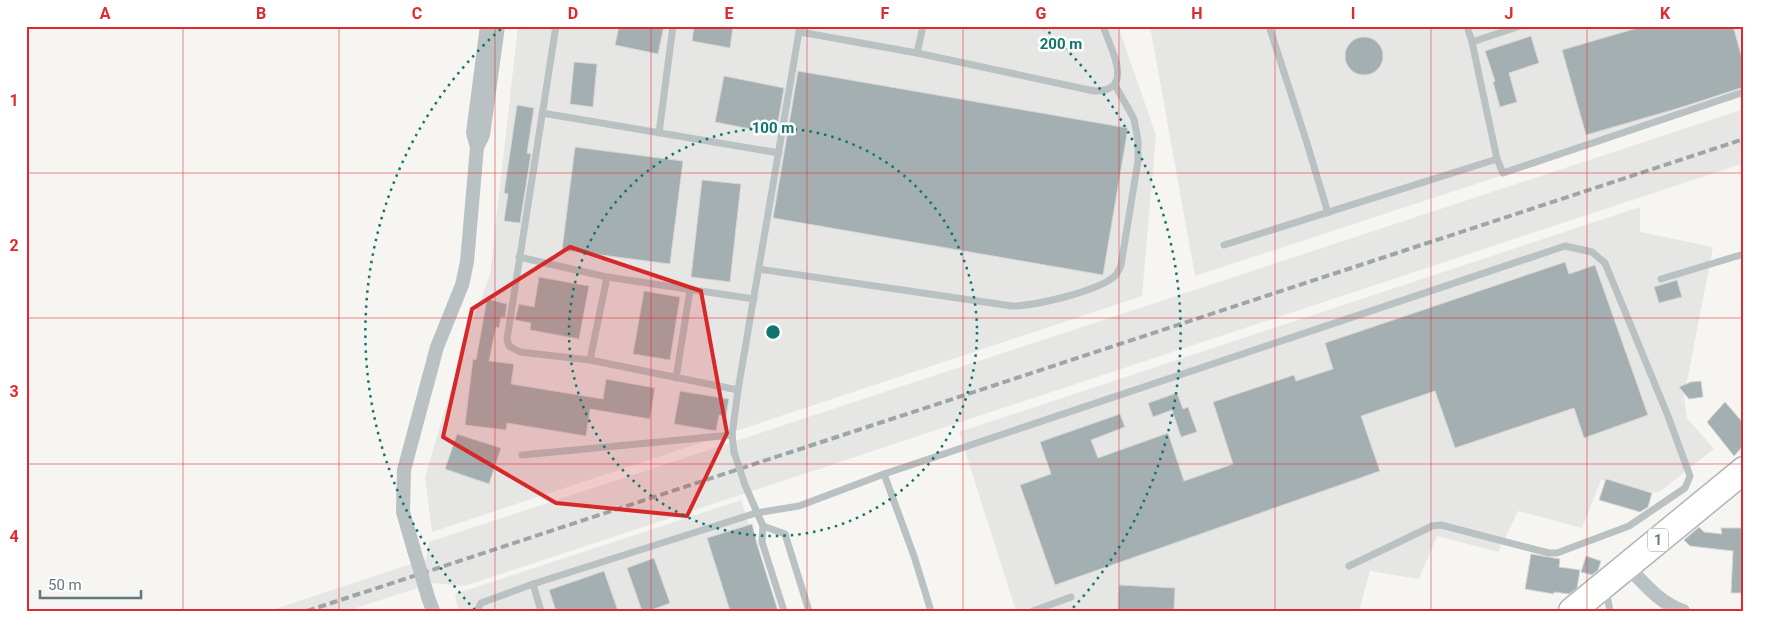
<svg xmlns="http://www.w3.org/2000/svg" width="1770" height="637" font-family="Roboto,sans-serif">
  <rect width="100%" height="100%" fill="#f6f5f2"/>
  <g fill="#e6e6e5">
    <polygon points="518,26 1118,26 1156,135 1142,296 432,532 425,477 467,335 490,275"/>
    <polygon points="1150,26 1744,26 1744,96 1195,276"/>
    <polygon points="1744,109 1744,163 465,586 433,583 347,611 269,611 426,559 429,542"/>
    <polygon points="1640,207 1640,232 1713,247 1684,397 1687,418 1714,449 1658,493 1601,480 1582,528 1518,511 1498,552 1437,536 1419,579 1370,571 1359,611 1016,611 959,432"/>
    <polygon points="741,500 777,611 458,611 455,594"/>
  </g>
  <g fill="#a3afb1" stroke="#d7d6d5">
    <polygon points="619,26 664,26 658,54 615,45"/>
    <polygon points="694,26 733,26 730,48 692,41"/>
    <polygon points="1644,26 1733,26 1744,65 1744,87 1679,108 1586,135 1562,50"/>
    <polygon points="1531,36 1539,63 1509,73 1517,102 1500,107 1493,82 1495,81 1485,51"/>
    <circle cx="1364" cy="56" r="19"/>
    <polygon points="574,62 597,64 593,107 570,104"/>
    <polygon points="798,71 1128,128 1103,275 773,218"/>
    <polygon points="724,76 784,88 776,134 715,122"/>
    <polygon points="517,105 534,108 527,153 531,154 520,223 504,221 508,194 504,193"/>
    <polygon points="575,147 683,161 670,264 562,250"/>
    <polygon points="702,180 741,184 730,282 691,277"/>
    <polygon points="1565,262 1569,274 1595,265 1648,415 1584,438 1574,408 1455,448 1435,391 1361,416 1380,471 1055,585 1020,485 1051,474 1040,442 1120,414 1125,427 1091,440 1098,458 1168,433 1184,481 1233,464 1213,402 1294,375 1296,381 1333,369 1325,343"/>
    <polygon points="539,277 589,286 579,339 530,330 531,323 515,320 519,304 534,307"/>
    <polygon points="1677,280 1682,297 1659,303 1654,287"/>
    <polygon points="644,291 680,297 670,360 633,354"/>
    <polygon points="487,299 507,304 505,318 501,317 499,328 496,327 489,361 514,364 511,384 603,399 606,379 655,388 650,419 590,409 586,436 507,423 506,430 465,425 473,359 476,360"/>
    <polygon points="1701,381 1703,397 1689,399 1679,387 1691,382"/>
    <polygon points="680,391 729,399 726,416 719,415 716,431 674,424"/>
    <polygon points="1177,393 1183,409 1188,407 1197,432 1181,437 1172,410 1153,417 1148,403"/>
    <polygon points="1725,402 1744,424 1744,445 1734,456 1707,422"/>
    <polygon points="457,434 501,448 489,484 445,469"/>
    <polygon points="1606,479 1652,493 1648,507 1640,512 1599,500"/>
    <polygon points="752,524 757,544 778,611 730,611 707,538"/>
    <polygon points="1699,527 1704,532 1722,534 1721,528 1744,528 1742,593 1731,593 1733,551 1690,546 1684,540"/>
    <polygon points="1531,554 1560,559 1559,567 1580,570 1577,588 1569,594 1554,592 1554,594 1525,589"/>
    <polygon points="1586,556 1601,561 1598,570 1592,575 1581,572"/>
    <polygon points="654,558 670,603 649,611 642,611 627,568"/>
    <polygon points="604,571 618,611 556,611 549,590"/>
    <polygon points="1119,585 1175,588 1174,611 1118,611"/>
  </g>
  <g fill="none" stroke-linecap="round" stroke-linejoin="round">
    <g stroke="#b0b6b7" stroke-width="29">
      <polyline id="highway" points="1572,611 1744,470"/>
    </g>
    <g stroke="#bac1c2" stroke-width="7">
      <polyline points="556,26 507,339 509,346 520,352 590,360 738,390"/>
      <polyline points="1269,26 1306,140 1328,213"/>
      <polyline points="1467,26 1472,42 1497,159"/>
      <path d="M800,32L917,53L1094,91C1136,91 1111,50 1103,26"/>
      <polyline points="1472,42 1520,26"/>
      <polyline points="917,53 923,26"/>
      <polyline points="542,113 779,153"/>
      <polyline points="659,133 673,26"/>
      <polyline points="1224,245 1497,159 1503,173 1744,92"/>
      <polyline points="519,257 607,277 754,299"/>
      <path d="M759,269L1012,306C1034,306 1100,291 1116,275C1118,272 1120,268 1121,265L1138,161V141L1134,119L1115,85"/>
      <polyline points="1661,279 1744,254"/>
      <polyline points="590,360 607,277"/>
      <polyline points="676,378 690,290"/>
      <polyline points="734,452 732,435 738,390 800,26"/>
      <polyline points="522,455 732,435"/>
      <polyline points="884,474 914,556 931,611"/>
      <polyline points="745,485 763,526 762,542 784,611"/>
      <polyline points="763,526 785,534 809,611"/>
      <polyline points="533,584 541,611"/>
      <polyline points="1606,590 1610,611"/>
      <polyline points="477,611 481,603 533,584 756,513 799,506 884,474 1565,246 1592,252 1605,263 1668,416 1690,476 1685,488 1629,526 1557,553 1549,553 1441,525 1432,526 1424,530 1349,566"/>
      <polyline points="1033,611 1071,597"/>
    </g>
    <g stroke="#bac1c2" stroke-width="14">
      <polyline points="477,147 483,135 498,26"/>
      <polyline points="414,550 403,512 404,470 437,347 462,285 467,262 477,147 473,133 487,26"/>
      <path d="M1627,566C1644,583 1659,603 1683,611"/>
      <polyline points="428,597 433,611"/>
    </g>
    <use href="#highway" stroke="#fff" stroke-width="26"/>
    <polyline stroke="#9ca6a9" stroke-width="4" stroke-dasharray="8 4" stroke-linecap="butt" points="307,611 1744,139"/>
    <polyline stroke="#bac1c2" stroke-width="7" points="734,452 745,485"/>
    <polyline stroke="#bac1c2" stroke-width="14" points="414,550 428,597"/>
  </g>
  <path fill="#d62828" fill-opacity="0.2" stroke="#d62828" stroke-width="4" stroke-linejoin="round" d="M570,247L701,291L727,433L687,516L556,503L443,437L472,309Z"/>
  <path fill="none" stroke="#df2930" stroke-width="1" stroke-opacity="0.55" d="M183,26V611M339,26V611M495,26V611M651,26V611M807,26V611M963,26V611M1119,26V611M1275,26V611M1431,26V611M1587,26V611M26,173H1744M26,318H1744M26,464H1744"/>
  <g fill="none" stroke="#0f766e" stroke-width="2.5" stroke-dasharray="2.5 5">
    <circle cx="773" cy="332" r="204"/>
    <path d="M475 610A407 407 0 0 1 503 27M1043 27A407 407 0 0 1 1071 610"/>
  </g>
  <g text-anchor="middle" stroke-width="5" stroke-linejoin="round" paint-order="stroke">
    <rect fill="#fff" stroke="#90a0a3" stroke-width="1" x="1648" y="528.5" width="20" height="23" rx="4"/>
    <g font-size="14" font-weight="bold" fill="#61787c">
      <text x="1658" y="545">1</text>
    </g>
  </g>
  <circle cx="773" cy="332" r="8" fill="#0f766e" stroke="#fff" stroke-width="2.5"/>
  <g font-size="15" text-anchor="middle" font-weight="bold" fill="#0f766e" stroke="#fff" stroke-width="5" stroke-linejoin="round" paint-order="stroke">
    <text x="1061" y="49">200 m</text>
    <text x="773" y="133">100 m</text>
  </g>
  <rect width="1770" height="637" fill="none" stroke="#ffffff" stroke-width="55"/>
  <path d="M40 590v8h101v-8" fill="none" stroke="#61787c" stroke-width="2.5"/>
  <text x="48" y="590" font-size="15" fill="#61787c" stroke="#ffffff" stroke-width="4" paint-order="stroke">50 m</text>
  <rect x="28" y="28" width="1714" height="582" fill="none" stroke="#df2930" stroke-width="2"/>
  <g font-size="16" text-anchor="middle" font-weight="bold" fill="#df2930">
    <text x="105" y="19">A</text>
    <text x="261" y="19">B</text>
    <text x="417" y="19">C</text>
    <text x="573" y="19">D</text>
    <text x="729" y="19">E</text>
    <text x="885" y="19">F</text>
    <text x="1041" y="19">G</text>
    <text x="1197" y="19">H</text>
    <text x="1353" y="19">I</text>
    <text x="1509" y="19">J</text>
    <text x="1665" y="19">K</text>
    <text x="14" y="106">1</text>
    <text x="14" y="251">2</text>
    <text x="14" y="397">3</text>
    <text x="14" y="542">4</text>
  </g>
</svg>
